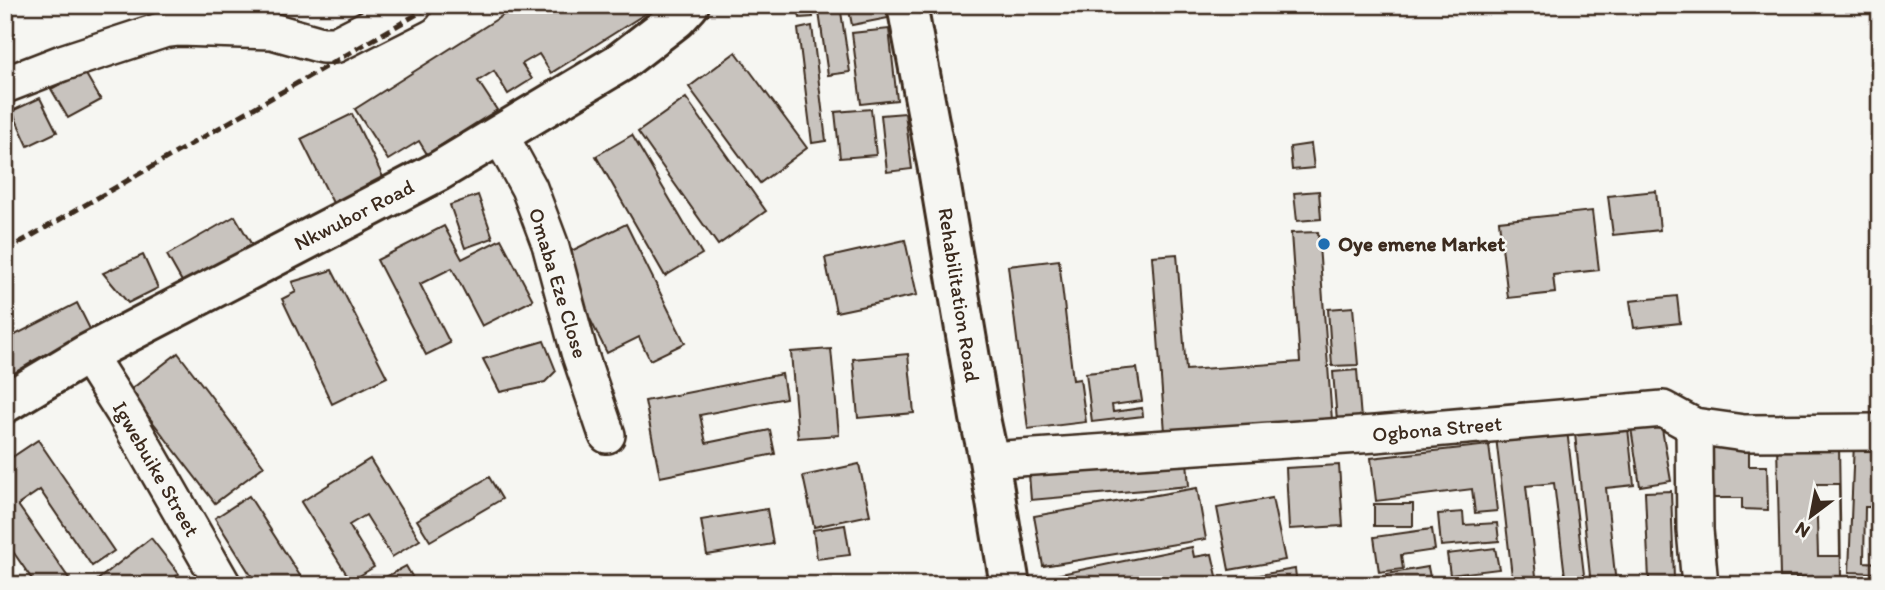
<svg xmlns="http://www.w3.org/2000/svg" width="1885" height="590" font-family="Itim,sans-serif">
  <rect width="100%" height="100%" fill="#f6f6f2"/>
  <filter id="ink" filterUnits="userSpaceOnUse"><feTurbulence type="fractalNoise" baseFrequency=".0143" numOctaves="2"/><feDisplacementMap in="SourceGraphic" scale="14" xChannelSelector="R" yChannelSelector="G"/><feConvolveMatrix kernelMatrix="1 2 1 2 8 2 1 2 1" color-interpolation-filters="sRGB"/></filter>
  <g filter="url(#ink)">
    <g fill="#c8c3be" stroke="#3b2a1e" stroke-width="2" fill-rule="evenodd">
      <polygon points="160,5 195,5 164,17"/>
      <polygon points="519,5 644,5 648,12 551,73 539,54 522,64 532,79 508,94 494,71 478,81 497,110 427,154 419,141 388,160 355,109"/>
      <polygon points="797,5 811,5 813,17 800,18"/>
      <polygon points="818,5 840,5 850,72 828,75"/>
      <polygon points="848,5 886,5 888,18 852,25"/>
      <polygon points="812,26 826,141 812,143 798,29"/>
      <polygon points="889,29 897,100 861,104 852,33"/>
      <polygon points="736,52 807,148 760,183 689,87"/>
      <polygon points="84,71 101,100 68,118 51,89"/>
      <polygon points="40,98 57,132 28,146 12,111"/>
      <polygon points="686,98 766,211 718,245 638,132"/>
      <polygon points="871,109 876,155 840,158 835,112"/>
      <polygon points="5,111 14,130 5,135"/>
      <polygon points="905,113 912,169 887,172 881,115"/>
      <polygon points="352,114 385,181 335,207 301,139"/>
      <polygon points="632,135 702,254 665,276 596,156"/>
      <polygon points="1311,144 1314,168 1292,170 1290,147"/>
      <polygon points="1319,191 1321,219 1297,221 1294,193"/>
      <polygon points="1656,191 1660,230 1613,235 1608,196"/>
      <polygon points="478,195 493,238 465,248 450,205"/>
      <polygon points="1592,211 1599,270 1553,275 1555,293 1508,298 1499,221"/>
      <polygon points="235,216 256,252 188,292 167,255"/>
      <polygon points="626,224 685,343 650,360 639,337 607,353 559,257"/>
      <polygon points="444,226 462,259 501,239 533,300 482,326 452,268 420,284 450,343 426,355 377,260"/>
      <polygon points="1318,232 1332,420 1165,432 1152,256 1177,254 1186,370 1300,362 1291,233"/>
      <polygon points="905,240 917,295 836,312 825,258"/>
      <polygon points="143,255 158,288 128,303 103,273"/>
      <polygon points="1059,260 1073,380 1080,379 1086,422 1028,429 1008,266"/>
      <polygon points="332,270 387,377 332,404 282,299 296,292 292,282"/>
      <polygon points="1677,296 1680,323 1634,328 1630,301"/>
      <polygon points="77,303 91,331 31,362 36,371 5,387 5,340"/>
      <polygon points="1353,307 1358,365 1332,366 1328,309"/>
      <polygon points="544,341 556,371 545,382 500,392 483,359"/>
      <polygon points="831,349 839,435 798,438 791,352"/>
      <polygon points="178,353 264,466 215,503 129,391"/>
      <polygon points="908,354 914,413 858,418 853,359"/>
      <polygon points="1137,368 1142,401 1112,405 1113,412 1142,408 1143,416 1092,422 1086,373"/>
      <polygon points="1357,370 1361,419 1337,421 1333,372"/>
      <polygon points="782,374 786,398 700,415 706,443 770,430 775,454 660,477 645,401"/>
      <polygon points="1661,423 1671,481 1640,486 1631,428"/>
      <polygon points="1628,428 1634,485 1606,488 1616,585 1591,585 1575,434"/>
      <polygon points="1567,430 1585,583 1566,585 1554,483 1526,486 1537,585 1513,585 1496,437"/>
      <polygon points="38,440 114,551 92,566 40,490 18,505 70,580 62,585 36,585 5,540 5,462"/>
      <polygon points="1854,441 1880,442 1880,507 1865,507 1864,562 1880,563 1880,573 1849,572"/>
      <path d="M1777,444H1839L1841,577H1780ZM1816,484H1839L1840,556H1818Z"/>
      <polygon points="1489,445 1497,511 1475,513 1472,489 1376,501 1371,458"/>
      <polygon points="1711,447 1749,447 1749,466 1767,466 1768,510 1742,509 1742,498 1711,498"/>
      <polygon points="370,459 420,540 392,557 366,515 349,525 374,567 351,581 301,502"/>
      <polygon points="1187,461 1189,486 1031,500 1029,474"/>
      <polygon points="859,464 870,515 814,527 803,476"/>
      <polygon points="1339,465 1343,526 1289,529 1286,468"/>
      <polygon points="489,477 502,499 430,541 417,520"/>
      <polygon points="1197,488 1206,539 1043,566 1034,516"/>
      <polygon points="1671,491 1674,579 1649,580 1645,492"/>
      <polygon points="249,496 306,585 257,585 215,518"/>
      <polygon points="1272,498 1285,560 1229,570 1217,508"/>
      <rect x="1374" y="504" width="39" height="22"/>
      <polygon points="767,509 773,544 707,555 701,520"/>
      <polygon points="1463,512 1464,525 1497,523 1499,541 1441,546 1438,514"/>
      <polygon points="845,525 850,555 817,559 813,530"/>
      <polygon points="1432,529 1435,550 1401,555 1403,569 1379,572 1374,537"/>
      <polygon points="151,538 179,574 164,585 91,585"/>
      <polygon points="1192,547 1194,557 1212,554 1219,585 1053,585 1051,576"/>
      <polygon points="1495,548 1499,569 1450,575 1447,554"/>
      <polygon points="406,566 417,585 371,585"/>
      <polygon points="1428,567 1431,582 1414,585 1389,585 1387,574"/>
      <polygon points="1295,569 1297,585 1243,585 1242,578"/>
    </g>
    <g fill="none" stroke-linecap="round" stroke-linejoin="round">
      <g stroke="#3b2a1e" stroke-width="40">
        <g id="minor">
          <polyline points="5,85 62,63 163,30 179,28 272,31 322,45 335,45 414,5"/>
          <polyline points="500,135 529,188 550,244 579,352 607,435"/>
          <polyline points="87,354 125,414 223,585"/>
          <polyline points="1694,426 1695,530 1700,585"/>
          <polyline points="989,460 1375,434 1663,409 1694,426 1744,433 1880,432"/>
        </g>
      </g>
      <g stroke="#3b2a1e" stroke-width="44">
        <polyline id="tertiary" points="5,403 87,354 439,171 619,63 676,19 689,5"/>
      </g>
      <g stroke="#3b2a1e" stroke-width="44">
        <polyline id="secondary" points="907,5 938,169 980,418 989,460 1010,585"/>
      </g>
      <use href="#minor" stroke="#f6f6f2" stroke-width="35"/>
      <use href="#tertiary" stroke="#f6f6f2" stroke-width="38"/>
      <use href="#secondary" stroke="#f6f6f2" stroke-width="38"/>
      <polyline stroke="#3b2a1e" stroke-width="5" stroke-dasharray="10 5" stroke-linecap="butt" points="5,251 433,5"/>
    </g>
  </g>
  <circle fill="#1f6fb2" stroke="#f6f6f2" stroke-width="2.5" cx="1324" cy="244" r="7"/>
  <g text-anchor="middle" stroke-width="5" stroke-linejoin="round" paint-order="stroke">
    <g font-size="21" fill="#3b2a1e" stroke="#f6f6f2">
      <text transform="translate(354 215) rotate(-27)" y="7">Nkwubor Road</text>
      <text transform="translate(558 283) rotate(73)" y="7">Omaba Eze Close</text>
      <text transform="translate(959 295) rotate(81)" y="7">Rehabilitation Road</text>
      <text transform="translate(1437 429) rotate(-5)" y="7">Ogbona Street</text>
      <text transform="translate(156 469) rotate(60)" y="7">Igwebuike Street</text>
    </g>
    <g font-size="21" font-weight="bold" fill="#3b2a1e" stroke="#f6f6f2" text-anchor="start">
      <text x="1338" y="251">Oye emene Market</text>
    </g>
  </g>
  <rect width="1885" height="590" fill="none" stroke="#f6f6f2" stroke-width="28"/>
  <rect x="14" y="14" width="1857" height="562" fill="none" stroke="#3b2a1e" stroke-width="2.5" filter="url(#ink)"/>
  <g transform="translate(1811 516) rotate(212)" stroke="#f6f6f2" stroke-width="5" paint-order="stroke">
  <path d="M0-5L12 26L0 18L-12 26Z" fill="#3b2a1e"/>
  <text y="-10" font-size="19" font-weight="bold" text-anchor="middle" fill="#3b2a1e">N</text>
  </g>
</svg>
